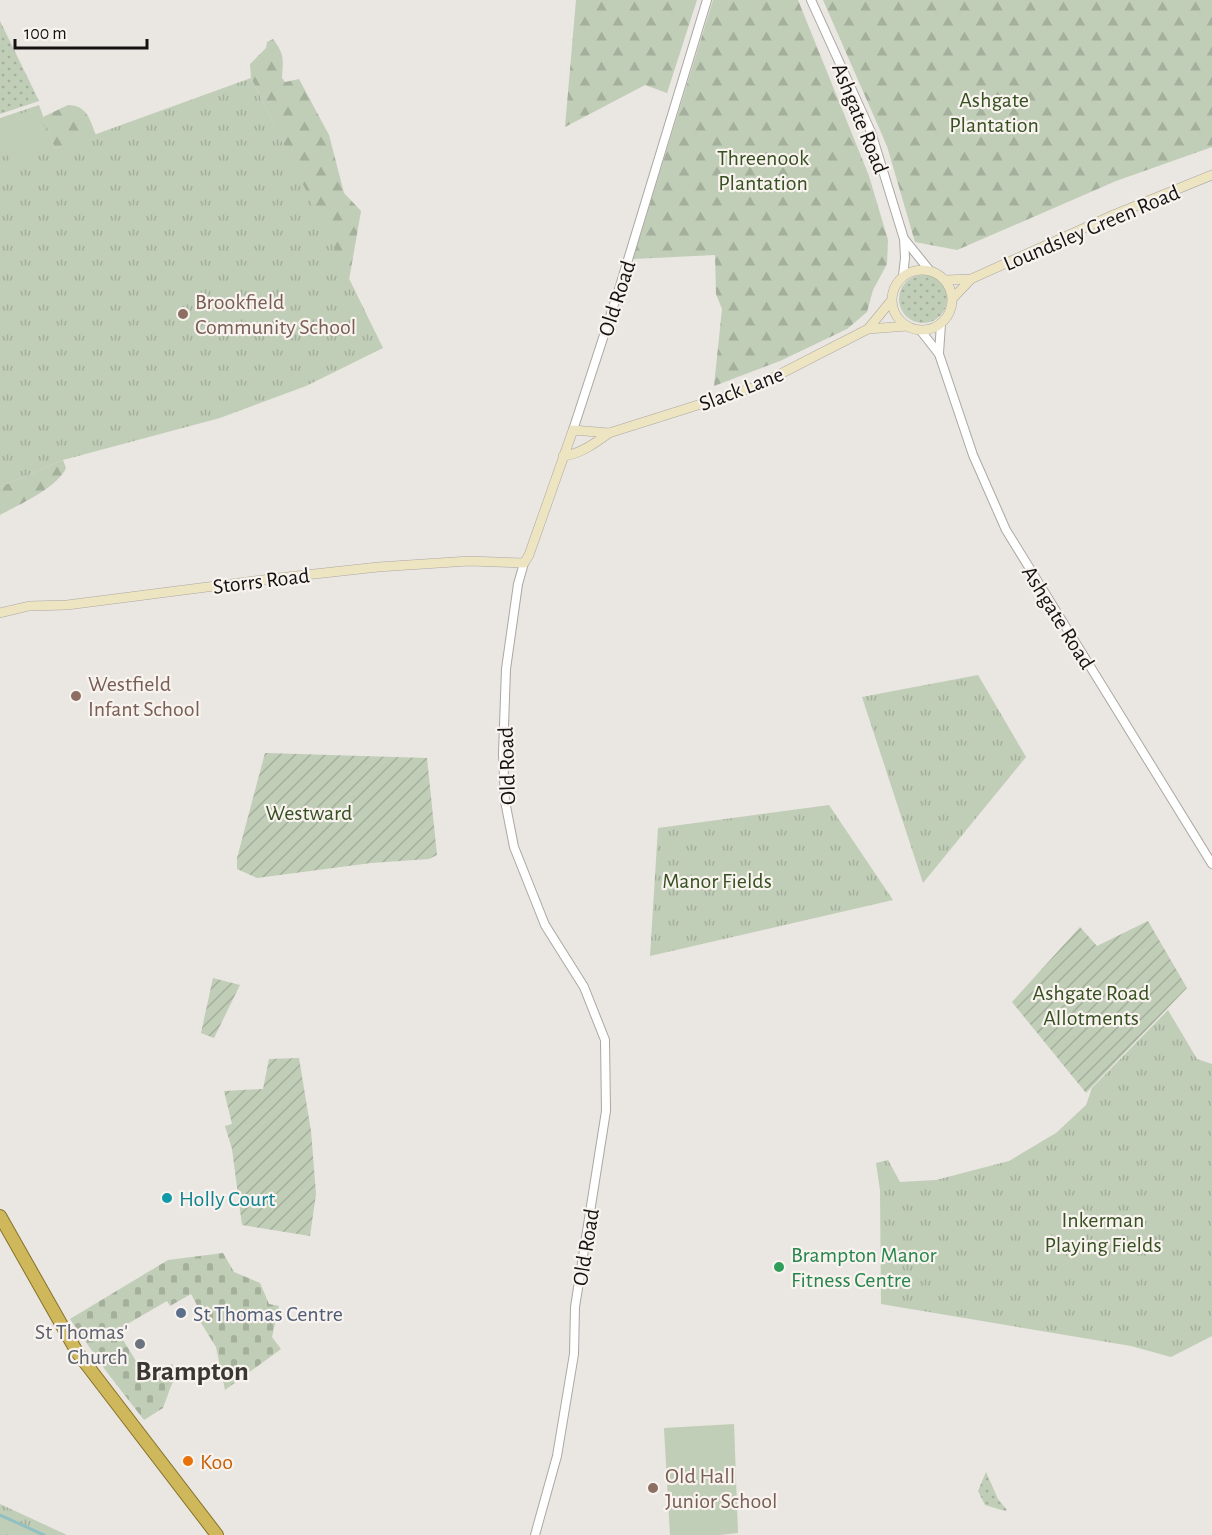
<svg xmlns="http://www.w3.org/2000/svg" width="1212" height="1535" font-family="'Alegreya Sans',sans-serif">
  <defs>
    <pattern id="grass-dots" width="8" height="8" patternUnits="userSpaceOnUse" patternTransform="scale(1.5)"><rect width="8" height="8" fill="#c0cdb7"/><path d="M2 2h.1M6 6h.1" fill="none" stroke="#a4af9c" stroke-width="1.8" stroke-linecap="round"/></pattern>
    <pattern id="forest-firs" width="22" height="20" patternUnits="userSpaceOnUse" patternTransform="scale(1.5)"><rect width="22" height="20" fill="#c0cdb7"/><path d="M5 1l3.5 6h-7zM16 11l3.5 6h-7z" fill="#a4af9c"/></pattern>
    <pattern id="cemetery-stones" width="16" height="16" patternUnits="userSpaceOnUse" patternTransform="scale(1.5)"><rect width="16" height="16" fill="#c0cdb7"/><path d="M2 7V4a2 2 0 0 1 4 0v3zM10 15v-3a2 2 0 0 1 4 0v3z" fill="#a4af9c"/></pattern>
    <pattern id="park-tufts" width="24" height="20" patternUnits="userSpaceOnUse" patternTransform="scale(1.5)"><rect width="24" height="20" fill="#c0cdb7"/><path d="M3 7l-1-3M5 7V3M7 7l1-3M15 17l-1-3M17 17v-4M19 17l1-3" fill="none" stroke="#a4af9c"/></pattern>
    <pattern id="garden-furrows" width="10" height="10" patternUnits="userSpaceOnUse" patternTransform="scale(1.5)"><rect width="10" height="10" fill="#c0cdb7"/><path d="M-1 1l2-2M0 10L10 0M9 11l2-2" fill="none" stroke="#a4af9c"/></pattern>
  </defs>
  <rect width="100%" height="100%" fill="#eae6e1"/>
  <g fill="url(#grass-dots)">
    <polygon points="0,21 39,101 0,114"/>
    <circle cx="923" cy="299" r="24"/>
    <polygon points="986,1472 998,1499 1007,1510 1005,1511 985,1505 978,1491"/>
  </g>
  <g fill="url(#forest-firs)">
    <polygon points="576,0 697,0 667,93 645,85 565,127"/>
    <polygon points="713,0 798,0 869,176 888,240 887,264 873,290 867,312 847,329 780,361 714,386 722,309 716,294 715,255 633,259"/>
    <polygon points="823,0 1212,0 1212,147 1116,181 957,250 915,242 887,146"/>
    <path d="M273,39C285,55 283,59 282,78L285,82L299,79L329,135L344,193L361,211L349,280L251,78L250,64L266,48L267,42Z"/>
    <path d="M68,105C87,105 90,120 96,135L55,149L43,117Z"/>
    <path d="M63,460L66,468C57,488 20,504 0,515V487Z"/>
  </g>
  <polygon fill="url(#cemetery-stones)" points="223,1253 234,1272 260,1283 269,1304 279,1306 272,1337 281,1349 225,1390 216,1347 193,1310 198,1307 191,1294 170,1306 167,1301 117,1330 147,1379 172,1364 178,1374 171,1386 163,1408 144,1420 106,1371 70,1319 168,1260"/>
  <g fill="url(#park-tufts)">
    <polygon points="251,78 383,348 306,386 220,418 63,460 0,487 0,118 39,105 55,149"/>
    <polygon points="978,675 1026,757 923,883 862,697"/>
    <polygon points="829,805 893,900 650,956 658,828"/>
    <polygon points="1168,1010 1197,1059 1212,1064 1212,1336 1171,1357 1131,1346 881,1304 880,1190 876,1163 888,1160 900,1182 936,1180 1009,1161 1056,1133 1086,1105 1092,1088"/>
    <polygon points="0,1504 67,1535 0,1535"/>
  </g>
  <g fill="url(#garden-furrows)">
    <polygon points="265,753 427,758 437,855 429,859 371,863 257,878 237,869 237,858"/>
    <polygon points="1148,921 1187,988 1086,1093 1012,1002 1080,927 1097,946"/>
    <polygon points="213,978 240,985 214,1038 201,1033"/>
    <polygon points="299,1058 311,1131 316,1194 310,1236 242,1225 232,1149 225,1126 232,1124 224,1091 263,1089 269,1059"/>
  </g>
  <g fill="#c0cdb7">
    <polygon points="38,108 52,149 10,163 0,134 0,121"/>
    <polygon points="734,1424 738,1533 719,1535 670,1535 664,1428"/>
  </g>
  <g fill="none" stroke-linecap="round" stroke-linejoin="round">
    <polyline stroke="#91c0c3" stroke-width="3" points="0,1515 44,1535"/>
    <g stroke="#aca7a3" stroke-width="10">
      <g id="tertiary">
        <polyline points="811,0 871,132 904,239 905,258 903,276"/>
        <polyline points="905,240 930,271"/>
        <polyline points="921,331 939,354 973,455 1006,530 1212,864"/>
        <polyline points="939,353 941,324"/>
        <polyline points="573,430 620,286 707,0"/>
        <polyline points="524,563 518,584 506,669 503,754 505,801 514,847 545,925 584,987 605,1040 606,1111 575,1307 574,1354 557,1456 535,1535"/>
      </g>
    </g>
    <g stroke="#aca7a3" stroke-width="10">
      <g id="secondary">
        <circle cx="922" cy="300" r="30"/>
        <polyline points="945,280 971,279 1111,216 1212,175"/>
        <polyline points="953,298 971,279"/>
        <polyline points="868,329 907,326"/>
        <path d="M563,456C579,455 597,442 609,433L755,387L868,329L891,301"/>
        <polyline points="0,613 29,606 67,605 278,578 378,567 469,561 524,563 529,555 573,430 609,433"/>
      </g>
    </g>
    <g stroke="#867228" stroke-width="14">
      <polyline id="trunk" points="0,1216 77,1352 217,1535"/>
    </g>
    <use href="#tertiary" stroke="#fff" stroke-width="8"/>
    <use href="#secondary" stroke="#ede4c2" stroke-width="9"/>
    <use href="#trunk" stroke="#cfb75c" stroke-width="12"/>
  </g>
  <g fill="#8d6e63" stroke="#f8f3ee" stroke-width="2">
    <circle cx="183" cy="314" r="6"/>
    <circle cx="76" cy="696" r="6"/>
    <circle cx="653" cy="1488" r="6"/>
  </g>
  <circle fill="#0f9aa8" stroke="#f8f3ee" stroke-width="2" cx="167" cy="1198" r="6"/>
  <circle fill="#2e9e5b" stroke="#f8f3ee" stroke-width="2" cx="779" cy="1267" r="6"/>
  <circle fill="#5c6f8a" stroke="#f8f3ee" stroke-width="2" cx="181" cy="1313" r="6"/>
  <circle fill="#6b7280" stroke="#f8f3ee" stroke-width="2" cx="140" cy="1344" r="6"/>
  <circle fill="#e8710a" stroke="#f8f3ee" stroke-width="2" cx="188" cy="1461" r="6"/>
  <g text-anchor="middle" stroke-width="4.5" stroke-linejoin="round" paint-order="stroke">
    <g font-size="22" fill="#365021" stroke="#f8f3ee">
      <text x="994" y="107">Ashgate<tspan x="994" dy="25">Plantation</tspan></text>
      <text x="763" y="165">Threenook<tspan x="763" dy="25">Plantation</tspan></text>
      <text x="309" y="820">Westward</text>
      <text x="717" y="888">Manor Fields</text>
      <text x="1091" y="1000">Ashgate Road<tspan x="1091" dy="25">Allotments</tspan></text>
      <text x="1103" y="1227">Inkerman<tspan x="1103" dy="25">Playing Fields</tspan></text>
    </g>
    <g font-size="22" fill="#151312" stroke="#f8f3ee">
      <text transform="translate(861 118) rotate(68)" y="8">Ashgate Road</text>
      <text transform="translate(1091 227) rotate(-23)" y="8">Loundsley Green Road</text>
      <text transform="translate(616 298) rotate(-72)" y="8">Old Road</text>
      <text transform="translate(741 388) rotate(-21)" y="8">Slack Lane</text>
      <text transform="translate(261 580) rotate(-7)" y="8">Storrs Road</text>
      <text transform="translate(1059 617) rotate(58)" y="8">Ashgate Road</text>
      <text transform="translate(506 766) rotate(-92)" y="8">Old Road</text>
      <text transform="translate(585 1247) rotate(-81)" y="8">Old Road</text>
    </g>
    <g font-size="22" fill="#785e54" stroke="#f8f3ee" text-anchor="start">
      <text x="195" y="309">Brookfield<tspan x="195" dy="25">Community School</tspan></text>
      <text x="88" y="691">Westfield<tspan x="88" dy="25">Infant School</tspan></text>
      <text x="665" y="1483">Old Hall<tspan x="665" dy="25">Junior School</tspan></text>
    </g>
    <g font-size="22" fill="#0d838f" stroke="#f8f3ee" text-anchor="start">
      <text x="179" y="1206">Holly Court</text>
    </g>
    <g font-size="22" fill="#27864d" stroke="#f8f3ee" text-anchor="start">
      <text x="791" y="1262">Brampton Manor<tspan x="791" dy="25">Fitness Centre</tspan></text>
    </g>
    <g font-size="22" fill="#4e5e75" stroke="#f8f3ee" text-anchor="start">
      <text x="193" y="1321">St Thomas Centre</text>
    </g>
    <g font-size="22" fill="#5b616d" stroke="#f8f3ee" text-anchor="end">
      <text x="128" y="1339">St Thomas'<tspan x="128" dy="25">Church</tspan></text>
    </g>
    <g font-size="22" fill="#c56008" stroke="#f8f3ee" text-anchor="start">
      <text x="200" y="1469">Koo</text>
    </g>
    <g font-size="28" font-weight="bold" fill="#3a3632" stroke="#f8f3ee">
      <text x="192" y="1380">Brampton</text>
    </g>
  </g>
  <path d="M15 39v9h132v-9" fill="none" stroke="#151312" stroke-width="3"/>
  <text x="24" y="39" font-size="18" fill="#151312" stroke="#f8f3ee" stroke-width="4.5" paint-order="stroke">100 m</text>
</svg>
